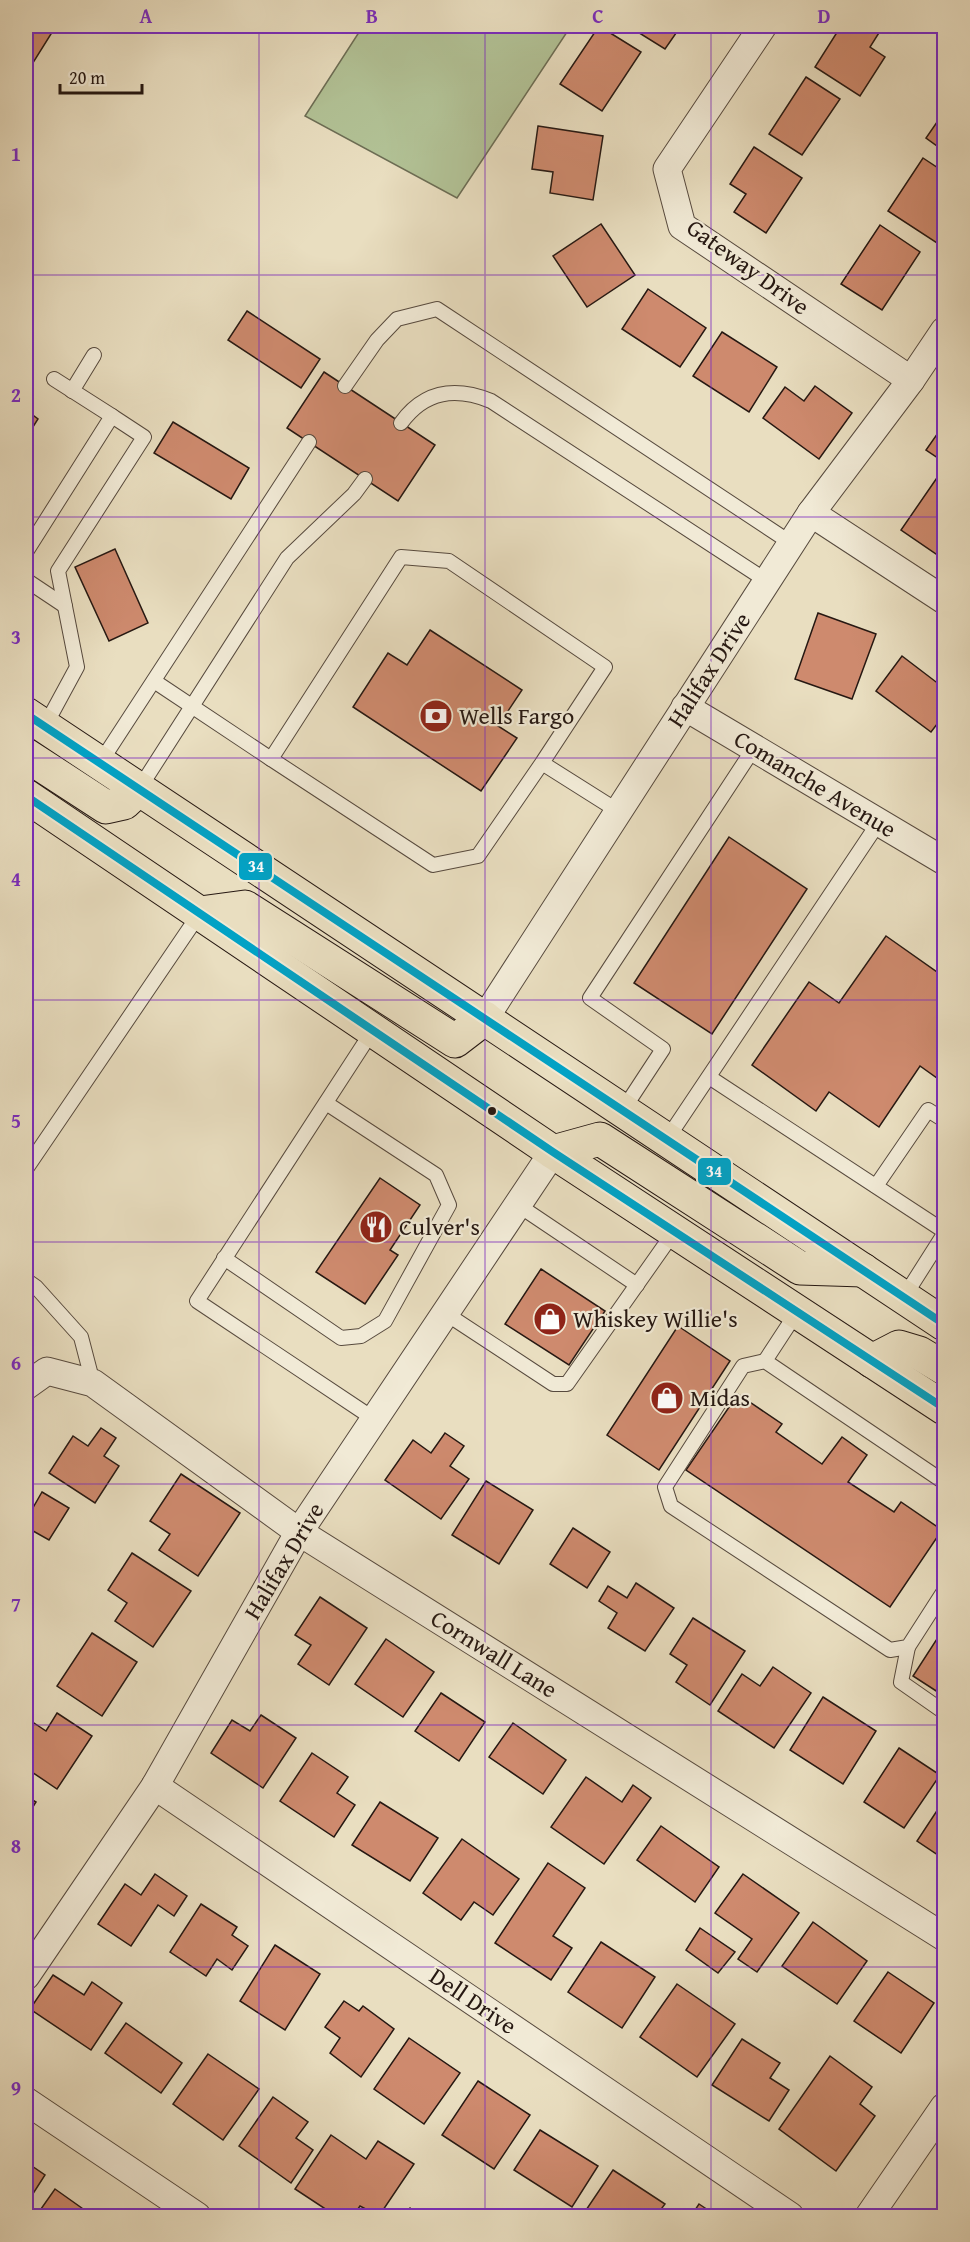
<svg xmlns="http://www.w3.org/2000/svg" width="970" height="2242" font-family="'Gentium Book Plus',serif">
  <rect width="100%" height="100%" fill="#e9dec0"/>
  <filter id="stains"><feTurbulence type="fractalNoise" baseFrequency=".00333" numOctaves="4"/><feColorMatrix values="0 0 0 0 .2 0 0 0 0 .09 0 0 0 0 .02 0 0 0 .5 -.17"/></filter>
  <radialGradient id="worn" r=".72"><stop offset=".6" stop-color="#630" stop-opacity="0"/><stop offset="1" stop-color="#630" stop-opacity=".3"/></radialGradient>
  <polygon fill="#b2c296" stroke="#6c6d54" stroke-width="1.5" points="363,26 571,26 457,198 305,116"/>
  <g fill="#ce8a6e" stroke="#261812" stroke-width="1.5">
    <polygon points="26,26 56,26 26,74"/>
    <polygon points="599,26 641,52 602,111 560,84"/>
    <polygon points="628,26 681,26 665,49"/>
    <polygon points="841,26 878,26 882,28 870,47 885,57 860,96 815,67"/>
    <polygon points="905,26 921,26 917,33"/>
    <polygon points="806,77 840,99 802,155 769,134"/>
    <polygon points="944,112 944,151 926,138"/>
    <polygon points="538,126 603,136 593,200 550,193 553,172 532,169"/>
    <polygon points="754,147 802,178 766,233 734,212 746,194 730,184"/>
    <polygon points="923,158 944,172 944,231 937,243 888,211"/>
    <polygon points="601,224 635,275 587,307 553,256"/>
    <polygon points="880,225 920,252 882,310 841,284"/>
    <polygon points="648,289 706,328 680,367 622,329"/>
    <polygon points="247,311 320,359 301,388 228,340"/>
    <polygon points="722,332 777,367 749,412 693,376"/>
    <polygon points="324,372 435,445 398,501 287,428"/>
    <polygon points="815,386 852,413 819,459 763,418 785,387 804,401"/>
    <polygon points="26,410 38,419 26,438"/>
    <polygon points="173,422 249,468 231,499 154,453"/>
    <polygon points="940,430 944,433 944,462 926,450"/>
    <polygon points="941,472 944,475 942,558 901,530"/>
    <polygon points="115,549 148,623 109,641 75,567"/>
    <polygon points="818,613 876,634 852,699 795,679"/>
    <polygon points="430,630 522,690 498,726 517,738 481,791 353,707 388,653 407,665"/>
    <polygon points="902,656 944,688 944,715 931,732 876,691"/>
    <polygon points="729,837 807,889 712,1034 634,983"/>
    <polygon points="886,936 944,977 944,1083 920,1066 879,1127 829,1092 816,1111 752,1065 809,982 839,1003"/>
    <polygon points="380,1178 420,1205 390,1250 398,1255 365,1304 316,1272"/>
    <polygon points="541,1269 605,1311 569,1365 505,1324"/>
    <polygon points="678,1326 730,1361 659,1470 607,1435"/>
    <polygon points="738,1394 782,1424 776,1432 822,1464 842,1437 867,1455 848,1482 894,1512 901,1502 942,1530 890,1607 686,1470"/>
    <polygon points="101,1428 116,1438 104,1456 119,1466 95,1503 49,1473 73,1436 88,1446"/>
    <polygon points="445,1433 464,1446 450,1466 469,1479 441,1519 385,1480 413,1440 431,1453"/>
    <polygon points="181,1474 240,1513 198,1576 159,1550 170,1534 150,1521"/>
    <polygon points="486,1481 533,1510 499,1564 452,1535"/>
    <polygon points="42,1492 69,1508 49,1540 26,1527 26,1520"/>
    <polygon points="573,1528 610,1552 587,1588 550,1564"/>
    <polygon points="132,1553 191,1591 153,1647 115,1621 127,1603 108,1590"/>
    <polygon points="636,1583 674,1608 645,1651 608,1628 617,1613 599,1601 608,1586 627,1598"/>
    <polygon points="320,1597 367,1628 329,1685 298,1664 311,1645 295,1635"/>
    <polygon points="693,1618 745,1651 710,1705 676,1682 687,1665 670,1654"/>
    <polygon points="944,1628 944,1696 913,1676"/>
    <polygon points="92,1633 137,1662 102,1716 57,1686"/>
    <polygon points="386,1639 434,1672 403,1717 355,1684"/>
    <polygon points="773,1667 811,1693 774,1748 718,1711 742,1674 760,1686"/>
    <polygon points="441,1693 485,1722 459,1761 415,1731"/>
    <polygon points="823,1697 876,1731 843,1784 790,1750"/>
    <polygon points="57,1713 92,1736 57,1789 26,1768 26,1723 28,1719 46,1731"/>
    <polygon points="261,1715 296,1738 263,1788 211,1753 232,1720 250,1731"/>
    <polygon points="513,1723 566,1760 543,1794 489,1757"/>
    <polygon points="899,1748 940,1775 904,1828 864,1802"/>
    <polygon points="312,1753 348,1777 337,1793 355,1805 334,1837 280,1801"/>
    <polygon points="586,1777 622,1802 633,1785 651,1798 604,1864 551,1827"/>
    <polygon points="26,1796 36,1802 26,1818"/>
    <polygon points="944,1800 944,1859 917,1841"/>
    <polygon points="380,1802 438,1838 410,1881 352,1845"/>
    <polygon points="661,1826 719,1867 695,1902 637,1860"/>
    <polygon points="462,1839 519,1879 493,1915 474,1902 461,1920 423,1893"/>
    <polygon points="548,1863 585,1888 553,1936 572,1948 551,1980 495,1943"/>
    <polygon points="155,1874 187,1896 174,1916 158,1905 131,1946 98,1924 125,1884 141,1895"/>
    <polygon points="743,1874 799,1913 757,1972 738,1959 752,1939 715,1913"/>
    <polygon points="201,1904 237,1927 232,1935 248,1946 232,1970 217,1959 206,1976 170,1952"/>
    <polygon points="813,1922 867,1961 837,2004 782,1966"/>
    <polygon points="700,1928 735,1952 718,1973 686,1950"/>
    <polygon points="601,1942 655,1977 622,2028 568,1992"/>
    <polygon points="275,1945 320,1974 285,2030 240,2001"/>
    <polygon points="888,1972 934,2003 901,2053 854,2021"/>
    <polygon points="53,1975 84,1995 92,1982 122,2003 91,2050 30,2009"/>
    <polygon points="677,1984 735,2024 697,2077 640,2037"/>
    <polygon points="344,2001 359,2011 363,2006 394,2029 361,2077 330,2053 340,2038 325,2027"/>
    <polygon points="126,2023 182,2063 161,2093 105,2053"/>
    <polygon points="409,2038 460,2073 424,2124 374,2089"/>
    <polygon points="742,2039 780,2063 770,2078 789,2090 769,2121 712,2085"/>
    <polygon points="208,2054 259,2089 223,2140 173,2104"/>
    <polygon points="830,2056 872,2087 860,2104 875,2116 836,2171 779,2129"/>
    <polygon points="478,2081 530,2115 494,2169 442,2135"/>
    <polygon points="273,2097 308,2122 296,2138 313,2150 291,2183 239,2146"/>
    <polygon points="540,2130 598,2166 572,2207 514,2170"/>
    <polygon points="331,2135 366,2159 378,2141 414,2164 379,2216 360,2206 353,2216 336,2216 295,2189"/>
    <polygon points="26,2162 45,2175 27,2203 26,2202"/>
    <polygon points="613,2170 665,2204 656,2216 582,2216"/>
    <polygon points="55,2189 93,2216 36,2216"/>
    <polygon points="699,2204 717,2216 691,2216"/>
    <polygon points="410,2208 417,2216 401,2216"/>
  </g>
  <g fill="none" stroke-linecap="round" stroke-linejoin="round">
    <g stroke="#574a3e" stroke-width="16">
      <g id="service">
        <polyline points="345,386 377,340 397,319 437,309 791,543"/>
        <polyline points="72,391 94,355"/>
        <path d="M401,423C425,390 456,387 491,401L767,581"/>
        <polyline points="26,552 112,416 54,379"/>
        <polyline points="26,580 65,606"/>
        <polyline points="154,681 271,759"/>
        <polyline points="45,726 77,667 58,571 144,437 112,416"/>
        <polyline points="100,763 309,442"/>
        <polyline points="542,763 478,856 433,865 271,759 401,557 449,561 605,667 542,763 618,811"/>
        <polyline points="139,789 287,558 354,494 365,479"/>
        <polyline points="373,1030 197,1301 374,1419"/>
        <polyline points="709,1077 944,1231"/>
        <polyline points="623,1110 663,1049 590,998 754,748"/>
        <polyline points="667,1139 879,822"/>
        <polyline points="26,1169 200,913"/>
        <polyline points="876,1186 928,1110 944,1120"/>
        <polyline points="518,1205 637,1285"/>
        <polyline points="224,1258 341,1338 361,1336 385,1321 449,1205 436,1175 326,1103"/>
        <polyline points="26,1280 36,1287 81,1337 93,1383"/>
        <polyline points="904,1297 944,1234"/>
        <polyline points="797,1312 765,1361 944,1482"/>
        <polyline points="445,1313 553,1384 567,1384 674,1232"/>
        <polyline points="765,1361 743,1366 665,1487 671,1506 890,1650 908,1647 944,1591"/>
        <polyline points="908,1647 901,1682 944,1712"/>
      </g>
    </g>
    <g stroke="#574a3e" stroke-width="29">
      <g id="minor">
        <polyline points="763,26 667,169 682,226 911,380"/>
        <polyline points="811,513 944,600"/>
        <polyline points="685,707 944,861"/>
        <polyline points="485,1018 811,513 911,380 944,331"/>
        <polyline points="26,1386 47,1371 93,1383 299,1532 944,1937"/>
        <polyline points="155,1786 790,2216"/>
        <polyline points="26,1976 155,1786 299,1532 553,1152"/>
        <polyline points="26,2101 197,2216"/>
        <polyline points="869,2216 944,2107"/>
      </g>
    </g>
    <g stroke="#261812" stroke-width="35">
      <g id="primary">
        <polyline points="26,714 944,1324"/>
        <polyline points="26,755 106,807 124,803 139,789"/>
        <polyline points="26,796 553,1152 944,1408"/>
        <polyline points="200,913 245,907 455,1041 485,1018"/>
        <polyline points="553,1152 600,1139 800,1268 863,1270"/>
        <polyline points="872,1361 899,1347 919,1353 944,1368"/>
      </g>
    </g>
    <use href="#service" stroke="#f1ead6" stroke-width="14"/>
    <use href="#minor" stroke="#f1ead6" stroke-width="27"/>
    <use href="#primary" stroke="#e9dec0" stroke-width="33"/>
    <g stroke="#f1ead6" stroke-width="12">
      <g id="bus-1">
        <polyline points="26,714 944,1324"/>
        <polyline points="26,796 553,1152 944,1408"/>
      </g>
    </g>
    <use href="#bus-1" stroke="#02a2c5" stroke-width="8"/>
  </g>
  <path fill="none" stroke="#7b2cbf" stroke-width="1.5" stroke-opacity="0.55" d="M259,26V2216M485,26V2216M711,26V2216M26,275H944M26,517H944M26,758H944M26,1000H944M26,1242H944M26,1484H944M26,1725H944M26,1967H944"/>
  <defs>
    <g id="bank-disc" transform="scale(1.725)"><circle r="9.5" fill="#8f2418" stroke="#f1ead6"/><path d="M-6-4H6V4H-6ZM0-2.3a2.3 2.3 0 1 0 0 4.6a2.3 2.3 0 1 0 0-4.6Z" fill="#fff"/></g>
    <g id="restaurant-disc" transform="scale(1.725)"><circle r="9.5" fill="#8f2418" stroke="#f1ead6"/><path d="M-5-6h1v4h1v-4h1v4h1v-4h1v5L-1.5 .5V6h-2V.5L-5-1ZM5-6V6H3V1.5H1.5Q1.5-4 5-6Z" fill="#fff"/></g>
    <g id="shop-disc" transform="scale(1.725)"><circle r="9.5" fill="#8f2418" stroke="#f1ead6"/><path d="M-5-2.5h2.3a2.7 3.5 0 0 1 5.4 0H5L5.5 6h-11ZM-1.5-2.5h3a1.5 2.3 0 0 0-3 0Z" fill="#fff"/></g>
  </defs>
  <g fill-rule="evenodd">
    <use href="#bank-disc" x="436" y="716"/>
    <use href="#restaurant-disc" x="376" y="1227"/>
    <use href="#shop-disc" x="550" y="1319"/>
    <use href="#shop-disc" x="667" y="1398"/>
  </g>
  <circle fill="#261812" stroke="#f1ead6" stroke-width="2" cx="492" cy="1111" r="5"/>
  <g text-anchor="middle" stroke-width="4.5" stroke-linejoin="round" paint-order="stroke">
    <g font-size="24" fill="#261812" stroke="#f1ead6">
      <text transform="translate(748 267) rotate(36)" y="8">Gateway Drive</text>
      <text transform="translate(709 670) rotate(-57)" y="8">Halifax Drive</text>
      <text transform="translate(815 784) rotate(31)" y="8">Comanche Avenue</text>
      <text transform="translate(284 1561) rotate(-59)" y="8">Halifax Drive</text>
      <text transform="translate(494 1654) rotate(32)" y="8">Cornwall Lane</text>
      <text transform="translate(473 2001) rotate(34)" y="8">Dell Drive</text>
    </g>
    <g font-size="24" fill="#261812" stroke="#f1ead6" text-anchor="start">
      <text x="459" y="724">Wells Fargo</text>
      <text x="399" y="1235">Culver's</text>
      <text x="573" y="1327">Whiskey Willie's</text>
      <text x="690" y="1406">Midas</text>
    </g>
  </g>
  <g stroke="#f1ead6" stroke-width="2">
    <rect x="238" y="852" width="35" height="29" rx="6" fill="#02a2c5"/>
    <rect x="697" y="1157" width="35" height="29" rx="6" fill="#02a2c5"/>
  </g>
  <g font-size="16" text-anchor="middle" font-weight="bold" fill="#fff">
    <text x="256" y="872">34</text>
    <text x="714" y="1177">34</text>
  </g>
  <rect width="970" height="2242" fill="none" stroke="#e9dec0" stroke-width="66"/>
  <path d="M60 84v9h82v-9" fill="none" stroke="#261812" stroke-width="3"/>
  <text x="69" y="84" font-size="18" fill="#261812" stroke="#f1ead6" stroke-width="4.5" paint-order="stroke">20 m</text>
  <rect x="33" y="33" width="904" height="2176" fill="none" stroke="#7b2cbf" stroke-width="2"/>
  <g font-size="20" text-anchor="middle" font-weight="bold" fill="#7b2cbf">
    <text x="146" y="23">A</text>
    <text x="372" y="23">B</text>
    <text x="598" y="23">C</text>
    <text x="824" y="23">D</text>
    <text x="16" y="161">1</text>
    <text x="16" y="402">2</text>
    <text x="16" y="644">3</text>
    <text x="16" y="886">4</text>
    <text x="16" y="1128">5</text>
    <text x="16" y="1370">6</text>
    <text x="16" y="1611">7</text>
    <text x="16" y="1853">8</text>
    <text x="16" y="2095">9</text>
  </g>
  <rect width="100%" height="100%" filter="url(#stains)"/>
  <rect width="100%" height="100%" fill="url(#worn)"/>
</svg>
